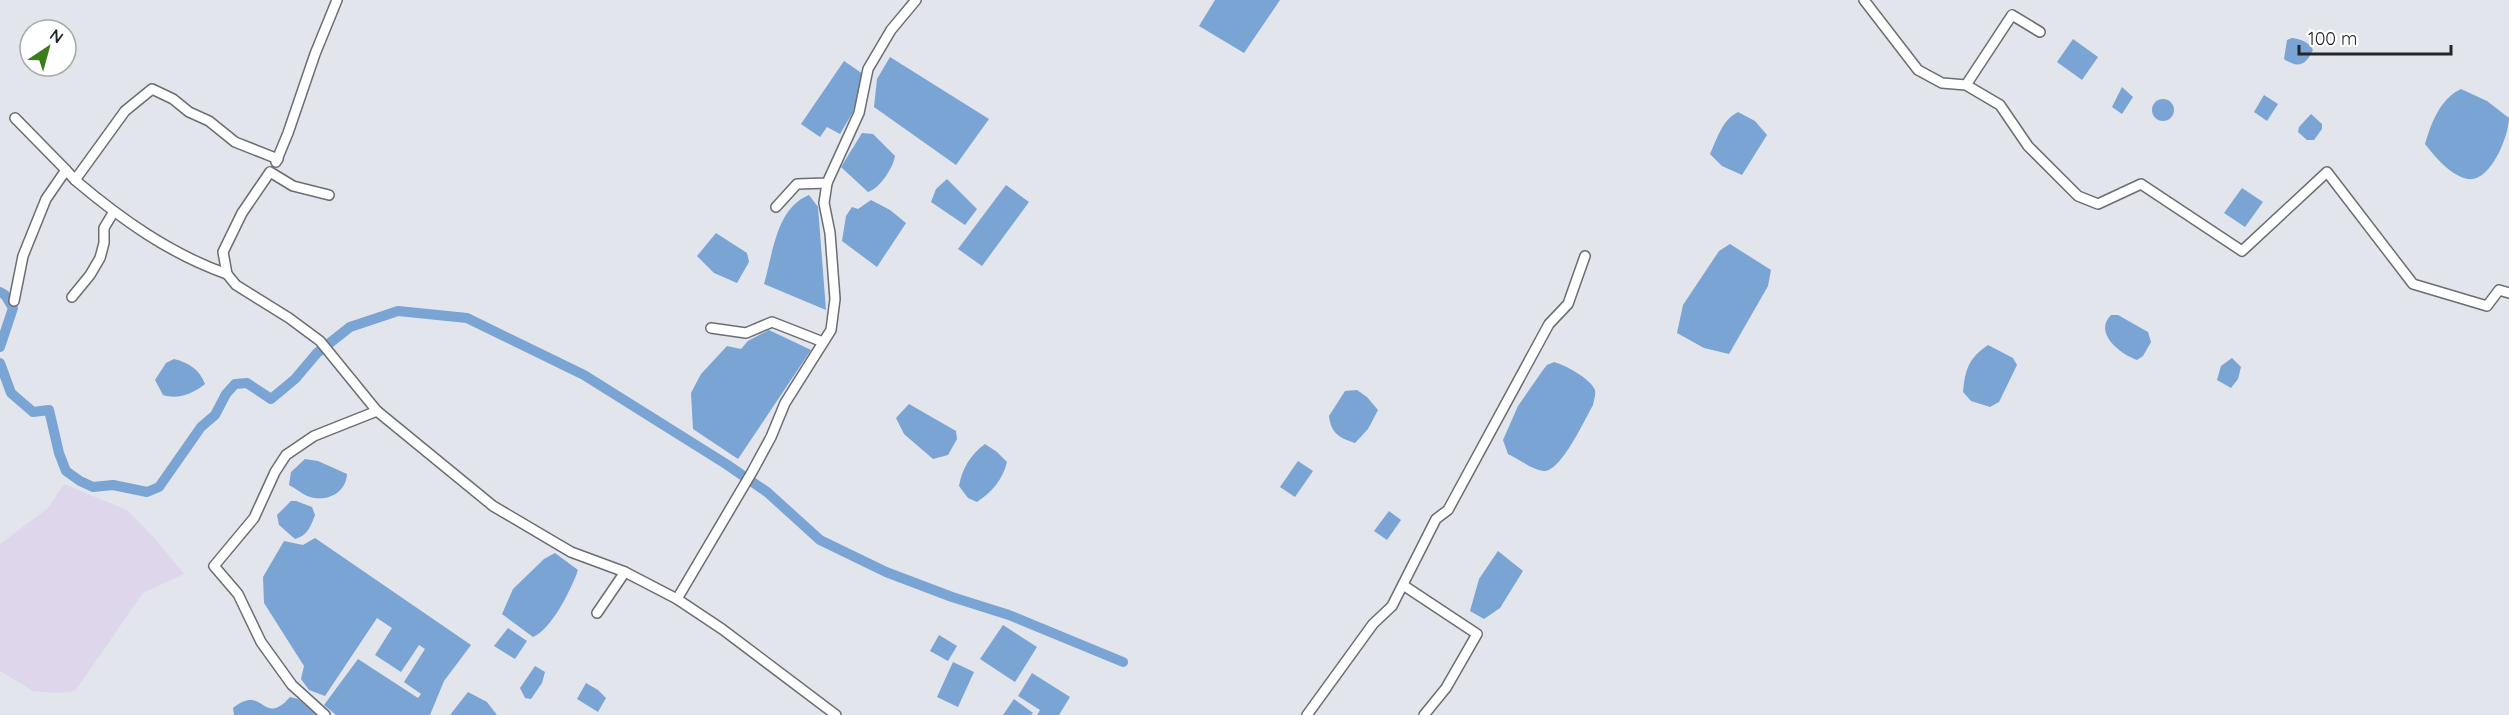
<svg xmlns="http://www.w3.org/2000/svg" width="2509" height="715" font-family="Quicksand,sans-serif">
  <rect width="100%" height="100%" fill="#e2e5ec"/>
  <polygon fill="#ded7ec" points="64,484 127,510 155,539 184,574 143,593 75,691 57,693 33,691 0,671 0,544 48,508"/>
  <g fill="#79a4d3">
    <polygon points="1215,0 1280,0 1244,53 1199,26"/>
    <path d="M2292,38C2301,39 2309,42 2313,50C2306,65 2298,69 2284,59L2287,40Z"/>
    <polygon points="2073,39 2098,57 2082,80 2057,62"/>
    <polygon points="890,57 989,119 956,165 874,107 877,79"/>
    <polygon points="844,61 863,74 853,112 840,134 827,127 820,137 801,124"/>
    <polygon points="2122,87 2133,97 2122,114 2112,107"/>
    <path d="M2461,89L2487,101L2509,118C2509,135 2491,182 2468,179C2451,176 2435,157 2425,144C2431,123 2440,99 2461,89Z"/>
    <polygon points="2264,95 2278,104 2267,121 2254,112"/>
    <circle cx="2163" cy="110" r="11"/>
    <path d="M1738,112L1755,121L1767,135L1742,175L1722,166L1710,154C1717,139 1722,120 1738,112Z"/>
    <polygon points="2311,114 2322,124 2322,129 2314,140 2307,140 2298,132 2299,127"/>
    <path d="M862,133L873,134L895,156C893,168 880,188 868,192L841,167Z"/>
    <polygon points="947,179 977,209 965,225 931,202 936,189"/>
    <polygon points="1006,185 1029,202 982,266 958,249"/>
    <polygon points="2242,188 2263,202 2245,227 2224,213"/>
    <path d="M809,195L818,207L826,310L764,284C773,254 776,208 809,195Z"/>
    <polygon points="871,200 890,210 906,223 877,267 842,241 846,216 852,207 858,209"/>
    <polygon points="716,233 747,253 749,262 737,283 714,273 697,256"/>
    <polygon points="1730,244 1771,270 1768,286 1729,354 1704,348 1677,333 1683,305 1719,251"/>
    <path d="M2111,315H2118L2148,332L2151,342L2143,356L2137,360C2120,354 2093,333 2111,315Z"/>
    <polygon points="769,330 811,350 738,459 693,429 691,393 701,374 727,346 741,349 748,341"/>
    <path d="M1988,345L2013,358L2017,365L1999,402L1990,407L1971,401L1963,392C1965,369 1969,358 1988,345Z"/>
    <polygon points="2232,358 2241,367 2238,379 2231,388 2217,380 2221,366"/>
    <path d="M174,359C189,363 199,369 205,384C194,393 178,400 163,395L155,380L166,363Z"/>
    <path d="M1554,362C1565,365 1591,379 1595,390C1596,395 1594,400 1593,405C1585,419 1560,474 1543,471C1531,469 1519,459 1508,454L1503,440L1518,406L1543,370L1547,365Z"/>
    <path d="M1357,390L1367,397L1378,410L1368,429L1355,443C1339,438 1331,433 1329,416L1345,391Z"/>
    <polygon points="909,404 956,431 957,439 948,455 933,459 904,434 896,418"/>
    <path d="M985,444L997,452L1007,462C1003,479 992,492 977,502L968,498L959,486C962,469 970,455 985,444Z"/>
    <path d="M305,459L318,461L347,474C346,494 325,503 307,496C301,493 295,488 289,485L291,472Z"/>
    <polygon points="1298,461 1313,471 1295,497 1280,487"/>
    <path d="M291,501H296L312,507L315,515C311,526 307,536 295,539L279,525L277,515Z"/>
    <polygon points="1389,511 1401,520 1387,540 1374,531"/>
    <polygon points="315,538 471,645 444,681 430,715 336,715 324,705 358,659 418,698 421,694 404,682 425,649 419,645 401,672 375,655 392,628 377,618 325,696 309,690 301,679 304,666 264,603 263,577 284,541 303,545"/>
    <polygon points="1498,551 1523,571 1500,608 1484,619 1470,611 1479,579"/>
    <path d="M555,553L578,570C572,588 551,630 533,637L502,614L513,589L544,559Z"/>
    <polygon points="1003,625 1037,647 1015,682 980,659"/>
    <polygon points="508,628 527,641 515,659 494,646"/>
    <polygon points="939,635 957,646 948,661 930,651"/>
    <polygon points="953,662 974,672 958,707 937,697"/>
    <polygon points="535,666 545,672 542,683 531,699 525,698 520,688"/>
    <polygon points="1032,673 1070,697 1059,715 1037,715 1040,710 1018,696"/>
    <polygon points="586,683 598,690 606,698 598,712 577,699"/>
    <polygon points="468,692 487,702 497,715 450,715"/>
    <path d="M290,697L298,699L318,715H234L233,708C259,687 262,715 278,707C283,705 287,700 290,697Z"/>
    <polygon points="1014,699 1033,713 1031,715 1003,715"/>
  </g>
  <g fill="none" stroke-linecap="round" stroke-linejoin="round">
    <g stroke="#79a4d3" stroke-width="10">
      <polyline points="0,292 5,295 13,308 0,347"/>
      <polyline points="0,363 11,393 33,412 49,410 59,453 66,471 80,481 93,487 113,485 147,492 159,487 201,427 215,415 226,394 235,384 247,383 271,399 295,379 317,353 350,327 398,311 467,318 584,375 726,464 767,492 820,540 886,572 952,597 1009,615 1123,662"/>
    </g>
    <g stroke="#6a6d73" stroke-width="12">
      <g id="minor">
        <polyline points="1864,0 1918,70 1942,83 1966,85 2000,105 2028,146 2078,196 2098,204 2141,184 2242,251 2327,172 2413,284 2487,306 2499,290 2509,293"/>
        <polyline points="1966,85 2012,15 2040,32"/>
        <polyline points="15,118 66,170"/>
        <polyline points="276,162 288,133 315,54 337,0"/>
        <path d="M75,180C121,219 170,254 227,274"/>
        <polyline points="329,195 293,186 270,172 242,213 223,252 227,274 236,285 289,318 320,341 377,411 493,506 571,552 625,572 677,599 752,472 771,437 785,403 831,330 835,299 830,233 824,203 827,183"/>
        <polyline points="776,207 797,184 827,183 859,113 868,69 891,30 916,0"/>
        <polyline points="72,297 90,275 100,258 104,243 104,228 113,213"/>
        <polyline points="14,301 23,256 46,199 66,170 75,180 125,111 152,89 173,99 189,112 209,121 235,142 278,159"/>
        <polyline points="711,328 746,333 772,322 823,342"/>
        <polyline points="1403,585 1477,634 1446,688 1424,715"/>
        <polyline points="677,599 722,629 836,715"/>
        <polyline points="597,613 625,572"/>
        <polyline points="325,715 292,685 261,642 238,594 214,566 254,518 275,472 286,455 314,436 377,411"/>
        <polyline points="1307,715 1373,624 1392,606 1436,519 1448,510 1549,324 1568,304 1585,256"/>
      </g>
    </g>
    <use href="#minor" stroke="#fff" stroke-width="9"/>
  </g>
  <g transform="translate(48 48) rotate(36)"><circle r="28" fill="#ffffff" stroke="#a7a8a9" stroke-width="1.5"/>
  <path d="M0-4.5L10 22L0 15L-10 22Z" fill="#3b7b19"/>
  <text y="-9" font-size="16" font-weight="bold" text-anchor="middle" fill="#242527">N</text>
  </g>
  <path d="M2299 45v9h152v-9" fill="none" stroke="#242527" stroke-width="3"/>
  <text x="2308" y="45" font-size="18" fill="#242527" stroke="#ffffff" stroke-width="4.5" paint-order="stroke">100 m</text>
</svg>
